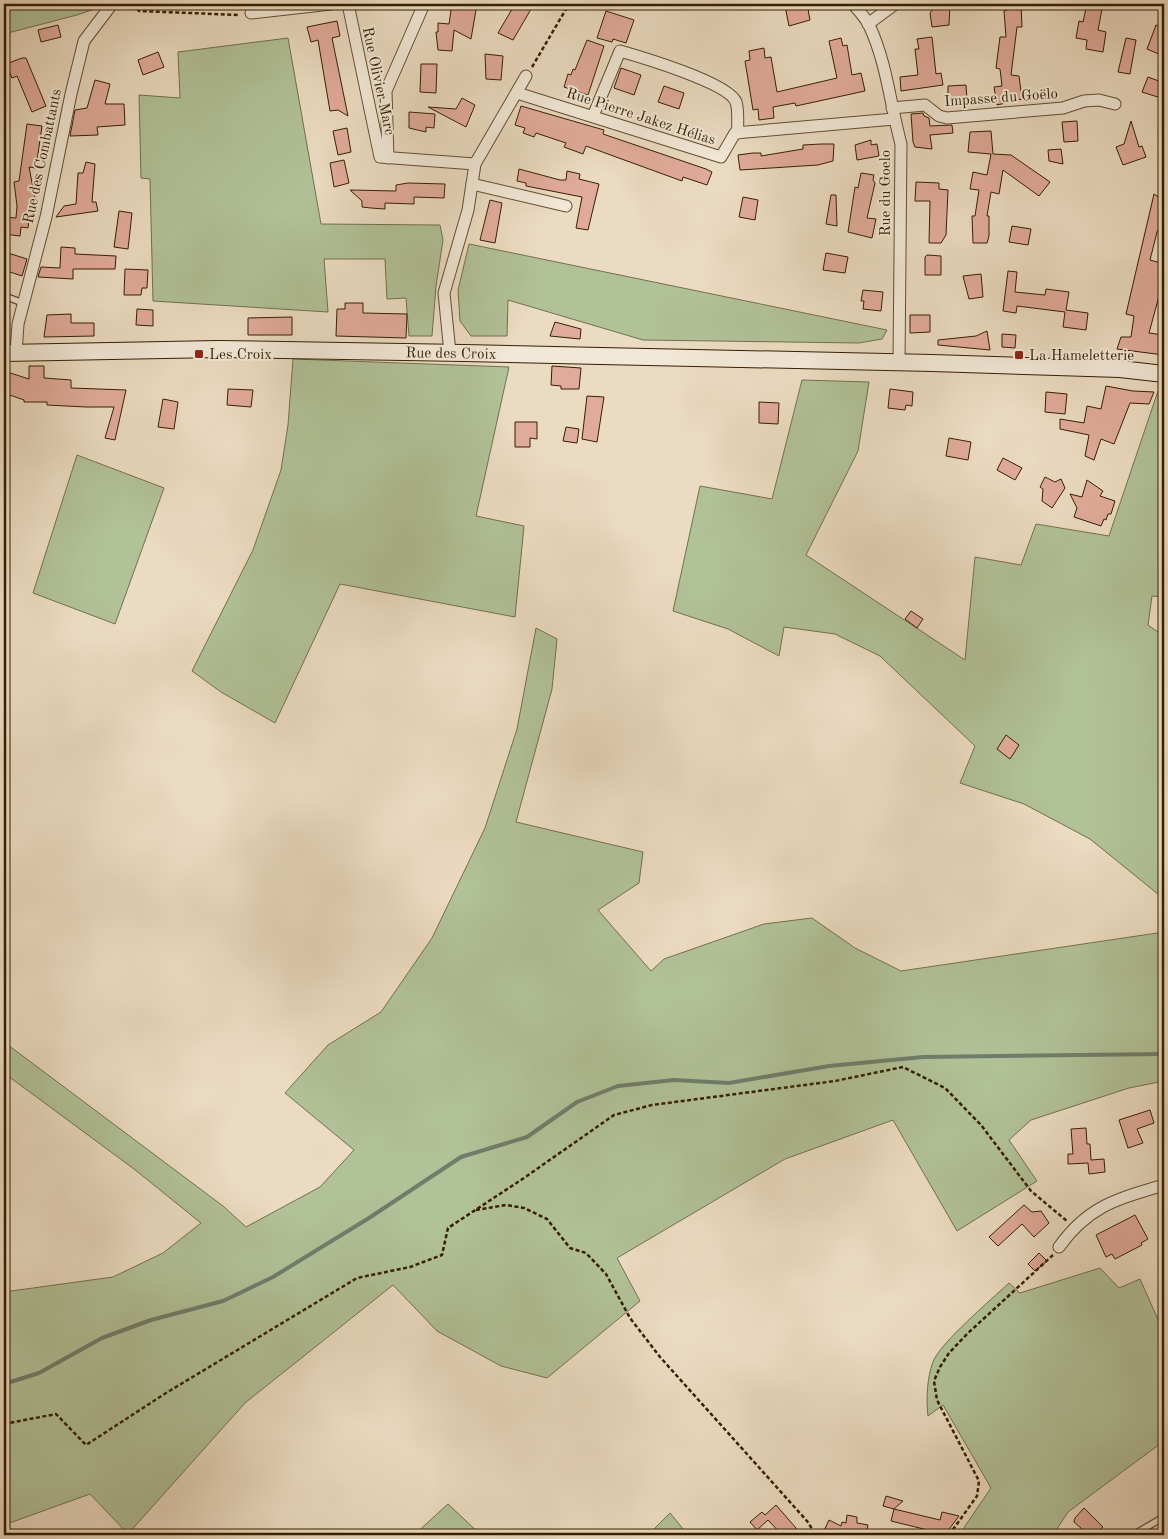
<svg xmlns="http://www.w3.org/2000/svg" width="1168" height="1539" font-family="'Old Standard TT',serif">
  <rect width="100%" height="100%" fill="#ebdbc2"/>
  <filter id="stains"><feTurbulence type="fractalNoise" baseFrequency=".004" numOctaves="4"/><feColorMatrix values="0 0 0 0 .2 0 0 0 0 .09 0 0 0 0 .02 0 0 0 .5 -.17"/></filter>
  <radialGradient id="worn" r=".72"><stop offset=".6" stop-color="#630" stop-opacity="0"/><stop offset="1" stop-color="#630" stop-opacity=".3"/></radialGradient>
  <g fill="#b1c198" stroke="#73704c">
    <polygon points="4,4 109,4 77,15 4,34"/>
    <polygon points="288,38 321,224 440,225 443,240 436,286 432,336 409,336 406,298 387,299 385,259 324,259 328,312 153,301 150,179 141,178 139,95 180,98 178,52"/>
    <polygon points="469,244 887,330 882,339 859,343 643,340 508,300 507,336 471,336 460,321 458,290"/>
    <polygon points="293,359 509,367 476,516 524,526 515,617 340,584 275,723 221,692 192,671 253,550 281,470 288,425"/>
    <polygon points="802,380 869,382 858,451 806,555 965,660 975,557 1021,565 1036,524 1109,536 1158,391 1164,392 1164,597 1152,596 1148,625 1164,636 1164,899 1090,839 1024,804 960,783 975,746 880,656 835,634 784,627 779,656 728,629 673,611 700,486 772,499"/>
    <polygon points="77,455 164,488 115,624 33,593"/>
    <polygon points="536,628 557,639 552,689 516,822 643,852 639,883 598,910 651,971 664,959 764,924 812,918 855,948 901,971 1164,932 1164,1081 1129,1088 1031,1120 1009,1140 1037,1181 957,1231 893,1120 785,1159 617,1258 640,1301 547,1378 501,1366 437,1331 393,1285 245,1403 128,1534 90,1494 4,1525 4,1292 113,1277 163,1253 201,1223 134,1169 4,1073 4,1042 223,1206 246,1227 320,1187 354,1150 285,1093 328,1045 381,1012 432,938 485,828 517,729"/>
    <path d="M1100,1268L1119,1288L1140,1279L1164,1333V1441L1068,1512L1053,1535H959L991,1488L943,1405L928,1416C926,1399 927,1378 933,1362C939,1344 993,1298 1009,1283L1020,1293Z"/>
    <polygon points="448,1504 481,1535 414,1535"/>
    <polygon points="670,1513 688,1535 648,1535"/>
  </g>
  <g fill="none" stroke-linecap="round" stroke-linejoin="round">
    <polyline stroke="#707d6b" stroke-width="4" points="4,1384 39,1373 102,1338 151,1320 223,1301 273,1277 369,1218 461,1157 527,1137 577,1102 618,1086 674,1080 729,1083 829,1066 923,1057 1164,1054"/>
  </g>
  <g fill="#e1ab9b" stroke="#351f00">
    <polygon points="452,4 477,4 471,39 454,30 452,51 438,50 436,32 438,32 438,23 449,24"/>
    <polygon points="515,4 534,4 513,40 498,33"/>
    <polygon points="795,4 807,4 810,20 789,26 785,6"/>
    <polygon points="933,4 950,4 949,25 932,27 930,13 934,8"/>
    <polygon points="1007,4 1021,4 1022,27 1017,27 1011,75 1019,76 1022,99 997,105 994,87 1002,86 1000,69 996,68 1000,37 1006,37 1004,11 1007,10"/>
    <polygon points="1087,4 1103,4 1098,30 1106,32 1103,52 1086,49 1087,40 1076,38 1079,21 1083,22"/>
    <polygon points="606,11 634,20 626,43 613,39 612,42 597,38"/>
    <polygon points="337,21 340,36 332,38 348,116 338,110 330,111 318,40 311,42 307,27"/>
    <polygon points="58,25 61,37 41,42 38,30"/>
    <polygon points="1156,25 1164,29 1164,47 1161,55 1147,49"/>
    <polygon points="932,37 936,74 941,73 943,85 901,91 900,77 918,75 915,49 919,49 917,39"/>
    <polygon points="841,38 843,46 847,45 852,75 861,73 865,91 796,106 795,103 773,107 774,118 759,120 758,109 753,110 745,61 750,60 749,51 764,48 765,58 771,57 777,92 837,78 829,41"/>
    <polygon points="1126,38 1136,40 1130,74 1118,72"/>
    <polygon points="587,40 604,46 588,95 564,87 568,74 571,75 573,69 575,70"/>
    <polygon points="158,52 164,67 143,75 138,60"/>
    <polygon points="485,54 503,56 501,80 486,79"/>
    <polygon points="22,58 26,58 46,106 32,112 17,76 12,78 6,64"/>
    <polygon points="421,64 437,64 436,93 420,92"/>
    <polygon points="621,68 641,75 634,95 614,88"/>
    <polygon points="1148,77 1164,83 1164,99 1142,92"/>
    <polygon points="95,80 110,84 105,104 124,104 125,125 97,127 98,135 70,136 75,110 87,108"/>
    <polygon points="966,85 967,100 948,101 948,86"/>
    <polygon points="664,86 684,93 679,109 658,102"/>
    <polygon points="462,98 475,105 466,127 428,107 456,109"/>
    <polygon points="521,106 604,130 603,134 706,169 712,172 707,185 683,177 682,181 586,146 583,154 564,147 566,143 536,133 534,137 523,133 525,128 515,125"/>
    <polygon points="409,112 435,114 434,128 426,127 426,132 409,128"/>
    <polygon points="923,113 924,116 929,118 930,126 952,125 953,133 930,135 932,149 915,147 913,142 911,114"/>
    <polygon points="1077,121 1078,141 1064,142 1062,122"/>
    <polygon points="1131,121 1139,147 1142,146 1146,157 1123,165 1116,147 1124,144"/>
    <polygon points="27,124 42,126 36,168 29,167 35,198 31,199 28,228 21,227 20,236 4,234 4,217 16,218 17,206 14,182 19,181"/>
    <polygon points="347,128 351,152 338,155 333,131"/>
    <polygon points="991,131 993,154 1011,155 1050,182 1039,196 1003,170 999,194 991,192 987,216 989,216 989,236 987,243 973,243 972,216 975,216 979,190 970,189 973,172 987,175 991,154 968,152 970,132"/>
    <polygon points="871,140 871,145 877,144 879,156 857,160 855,145"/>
    <polygon points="821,144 834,144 833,161 818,165 740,170 738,155 753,153 761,153 761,156 803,149 803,145"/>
    <polygon points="1061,149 1063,164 1049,161 1048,150"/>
    <polygon points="344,160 349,183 334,187 330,163"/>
    <polygon points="86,162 95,164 92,202 96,202 98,211 56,217 64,206 76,204 78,173 83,173"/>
    <polygon points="519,169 560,180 566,180 567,171 580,174 579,179 599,184 588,230 576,228 582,197 526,186 526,183 517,181"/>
    <polygon points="861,173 874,175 873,180 875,183 867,218 876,219 872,238 848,232 855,187 858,188"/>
    <polygon points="916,182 939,183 939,189 948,190 946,235 941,243 929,243 930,201 915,201"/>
    <polygon points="408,183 445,184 444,198 414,197 414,204 385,203 385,209 371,208 362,207 362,201 350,190 396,191 396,185"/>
    <polygon points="1154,194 1164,201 1164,221 1157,232 1150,260 1164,264 1164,285 1162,285 1149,333 1164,335 1164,355 1117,349 1121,337 1131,337 1134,316 1126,314"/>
    <polygon points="831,195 836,195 837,226 826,224"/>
    <polygon points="743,197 758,200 755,220 739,217"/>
    <polygon points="490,200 502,203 495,243 480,240"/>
    <polygon points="119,211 132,213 128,249 114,247"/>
    <polygon points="1012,226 1031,229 1028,245 1009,242"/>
    <polygon points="61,247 75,248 75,254 116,256 115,269 73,269 73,279 38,277 41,267 60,268"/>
    <polygon points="8,253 27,259 22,276 4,270"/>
    <polygon points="826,253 848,257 845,273 823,270"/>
    <polygon points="927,255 941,256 941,275 925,275 925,257"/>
    <polygon points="125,269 148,270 147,288 142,288 141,295 124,295"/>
    <polygon points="1008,271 1017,272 1015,292 1045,295 1046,289 1069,292 1066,310 1088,313 1086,330 1063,327 1065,312 1017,306 1016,313 1003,311"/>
    <polygon points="981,274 983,297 969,299 963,276"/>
    <polygon points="863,290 883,292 881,311 863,309 864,301 861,301"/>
    <polygon points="345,303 363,303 363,313 407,314 406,338 336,336 337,309 345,309"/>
    <polygon points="137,309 153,310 153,326 136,325"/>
    <polygon points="71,314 71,323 94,323 94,336 44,337 47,315"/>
    <polygon points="910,315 930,315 930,332 910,333"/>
    <polygon points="292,317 292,335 248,335 248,318"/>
    <polygon points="555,322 581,329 580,339 550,336"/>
    <polygon points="987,331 990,350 938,345 938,340 976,336"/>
    <polygon points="1002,334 1016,335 1015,348 1002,347"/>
    <polygon points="29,366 44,366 44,378 71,380 71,388 126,390 115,440 105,438 114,407 86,407 47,405 47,402 24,402 24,400 4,393 4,371 29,379"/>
    <polygon points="552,366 581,368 579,389 561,389 561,386 551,385"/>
    <polygon points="1106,386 1133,391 1154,392 1149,404 1130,403 1114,444 1101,439 1094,460 1085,456 1089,435 1060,429 1060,419 1084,423 1087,406 1101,409"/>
    <polygon points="228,389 253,390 251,407 227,405"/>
    <polygon points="890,389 913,392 912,406 906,405 905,410 888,408"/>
    <polygon points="1046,392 1067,394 1065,414 1045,412"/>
    <polygon points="587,396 604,397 597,442 582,439"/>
    <polygon points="163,399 178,402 174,429 158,427"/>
    <polygon points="759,402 779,403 778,424 759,423"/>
    <polygon points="515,422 537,422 537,439 530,438 530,447 515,447"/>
    <polygon points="566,427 579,429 577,443 563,441"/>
    <polygon points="949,438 971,442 968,460 946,456"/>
    <polygon points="1003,458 1022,468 1015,480 997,470"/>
    <polygon points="1045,477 1055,482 1061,479 1065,488 1052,508 1042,501 1043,489 1040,487"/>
    <polygon points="1087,480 1103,491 1100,496 1115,501 1111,514 1108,514 1106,520 1104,519 1101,526 1074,517 1077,508 1070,494 1082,497"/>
    <polygon points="911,611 923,619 917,628 905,619"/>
    <polygon points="1006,735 1019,745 1010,759 997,749"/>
    <polygon points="1150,1110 1154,1123 1137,1129 1143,1143 1128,1148 1119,1120"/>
    <polygon points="1086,1128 1087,1144 1090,1144 1091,1160 1104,1159 1105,1172 1089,1174 1088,1163 1068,1164 1068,1154 1073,1154 1071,1129"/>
    <polygon points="1024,1205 1032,1212 1041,1211 1049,1223 1034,1237 1022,1224 998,1246 989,1237"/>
    <polygon points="1135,1215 1148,1239 1141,1243 1142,1245 1115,1259 1112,1254 1106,1257 1096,1235"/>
    <polygon points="1039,1253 1047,1261 1035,1271 1028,1264"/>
    <polygon points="886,1496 903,1501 894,1509 940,1520 942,1512 959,1516 947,1532 940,1533 891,1521 894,1509 883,1506"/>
    <polygon points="776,1505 802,1535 782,1535 768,1520 757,1530 750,1522 762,1512 765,1515"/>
    <polygon points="1084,1508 1103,1527 1094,1535 1089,1535 1074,1522 1075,1518"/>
    <polygon points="847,1515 857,1517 857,1523 868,1525 866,1535 822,1535 829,1520 841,1526 842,1522 846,1523"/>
  </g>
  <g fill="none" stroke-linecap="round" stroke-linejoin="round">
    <g stroke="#624e30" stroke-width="8">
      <g id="lane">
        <polyline points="4,293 7,297 23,303"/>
        <polyline points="1133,1535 1164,1517"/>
      </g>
    </g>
    <g stroke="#624e30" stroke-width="13">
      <g id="street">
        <polyline points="348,4 380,157 475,164"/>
        <path d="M853,4C858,10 865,17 869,25C887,63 890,104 901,144L899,363"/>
        <polyline points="251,13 331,4"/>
        <polyline points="868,24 895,4"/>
        <polyline points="517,93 721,157 735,133 894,119"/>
        <polyline points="892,108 925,105 939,116 947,118 1063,108 1084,101 1099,100 1115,104"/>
        <path d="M593,116L620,51C641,57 729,83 736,102C739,111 737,124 738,133"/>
        <polyline points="388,158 386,91 424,4"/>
        <polyline points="472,184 566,206"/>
        <polyline points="16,353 18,324 46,217 71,94 84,41 112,4"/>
        <polyline points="450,353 444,293 468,210 475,164 526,76"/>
        <path d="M1059,1247C1089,1205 1118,1199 1164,1185"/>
      </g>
    </g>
    <g stroke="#351f00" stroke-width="18">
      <polyline id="secondary" points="4,353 218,349 464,353 932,363 1120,369 1164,374"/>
    </g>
    <g stroke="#351f00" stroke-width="2.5" stroke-dasharray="4 2.5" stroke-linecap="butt">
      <polyline points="133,4 139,11 240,15"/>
      <polyline points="532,67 569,4"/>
      <polyline points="476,1210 506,1205 524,1208 547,1219 570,1248 586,1253 606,1274 630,1318 660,1357 807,1521 816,1535"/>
      <polyline points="4,1424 56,1414 86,1445 166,1393 357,1278 410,1267 442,1255 448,1228 524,1178 614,1115 652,1105 835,1081 903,1067 945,1088 981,1125 1031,1191 1067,1221"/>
      <polyline points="949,1535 977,1496 979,1481 937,1400 934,1381 940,1367 949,1353 967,1334 1053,1255"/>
    </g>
    <use href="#lane" stroke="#f2e8d7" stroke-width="5.5"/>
    <use href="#street" stroke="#f2e8d7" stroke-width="11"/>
    <use href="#secondary" stroke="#f2e8d7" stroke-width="16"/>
  </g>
  <g fill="#8f2418" stroke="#f2e8d7" stroke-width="2">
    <rect x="194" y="349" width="10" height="10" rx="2.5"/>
    <rect x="1014" y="350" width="10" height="10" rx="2.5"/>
  </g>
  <g text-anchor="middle" stroke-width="4" stroke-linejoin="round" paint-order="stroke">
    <g font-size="15" fill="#351f00" stroke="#f2e8d7">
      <text transform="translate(379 81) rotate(78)" y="5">Rue Olivier Marc</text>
      <text transform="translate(1001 97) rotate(-4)" y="5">Impasse du Goëlo</text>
      <text transform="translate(641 116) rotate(18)" y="5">Rue Pierre Jakez Hélias</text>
      <text transform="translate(42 156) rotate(-78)" y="5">Rue des Combattants</text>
      <text transform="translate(885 193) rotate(-90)" y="5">Rue du Goelo</text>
      <text transform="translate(451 353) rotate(1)" y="5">Rue des Croix</text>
    </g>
    <g font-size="15" fill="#351f00" stroke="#f2e8d7" text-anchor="start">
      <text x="209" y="359">Les Croix</text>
      <text x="1029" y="360">La Hameletterie</text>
    </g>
  </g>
  <rect width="1168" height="1539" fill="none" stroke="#ebdbc2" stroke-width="20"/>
  <rect x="5" y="5" width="1158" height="1529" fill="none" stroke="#351f00" stroke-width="2.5"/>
  <rect x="10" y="10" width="1148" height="1519" fill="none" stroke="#351f00"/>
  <rect width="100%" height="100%" filter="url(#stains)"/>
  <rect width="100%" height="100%" fill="url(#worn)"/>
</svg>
